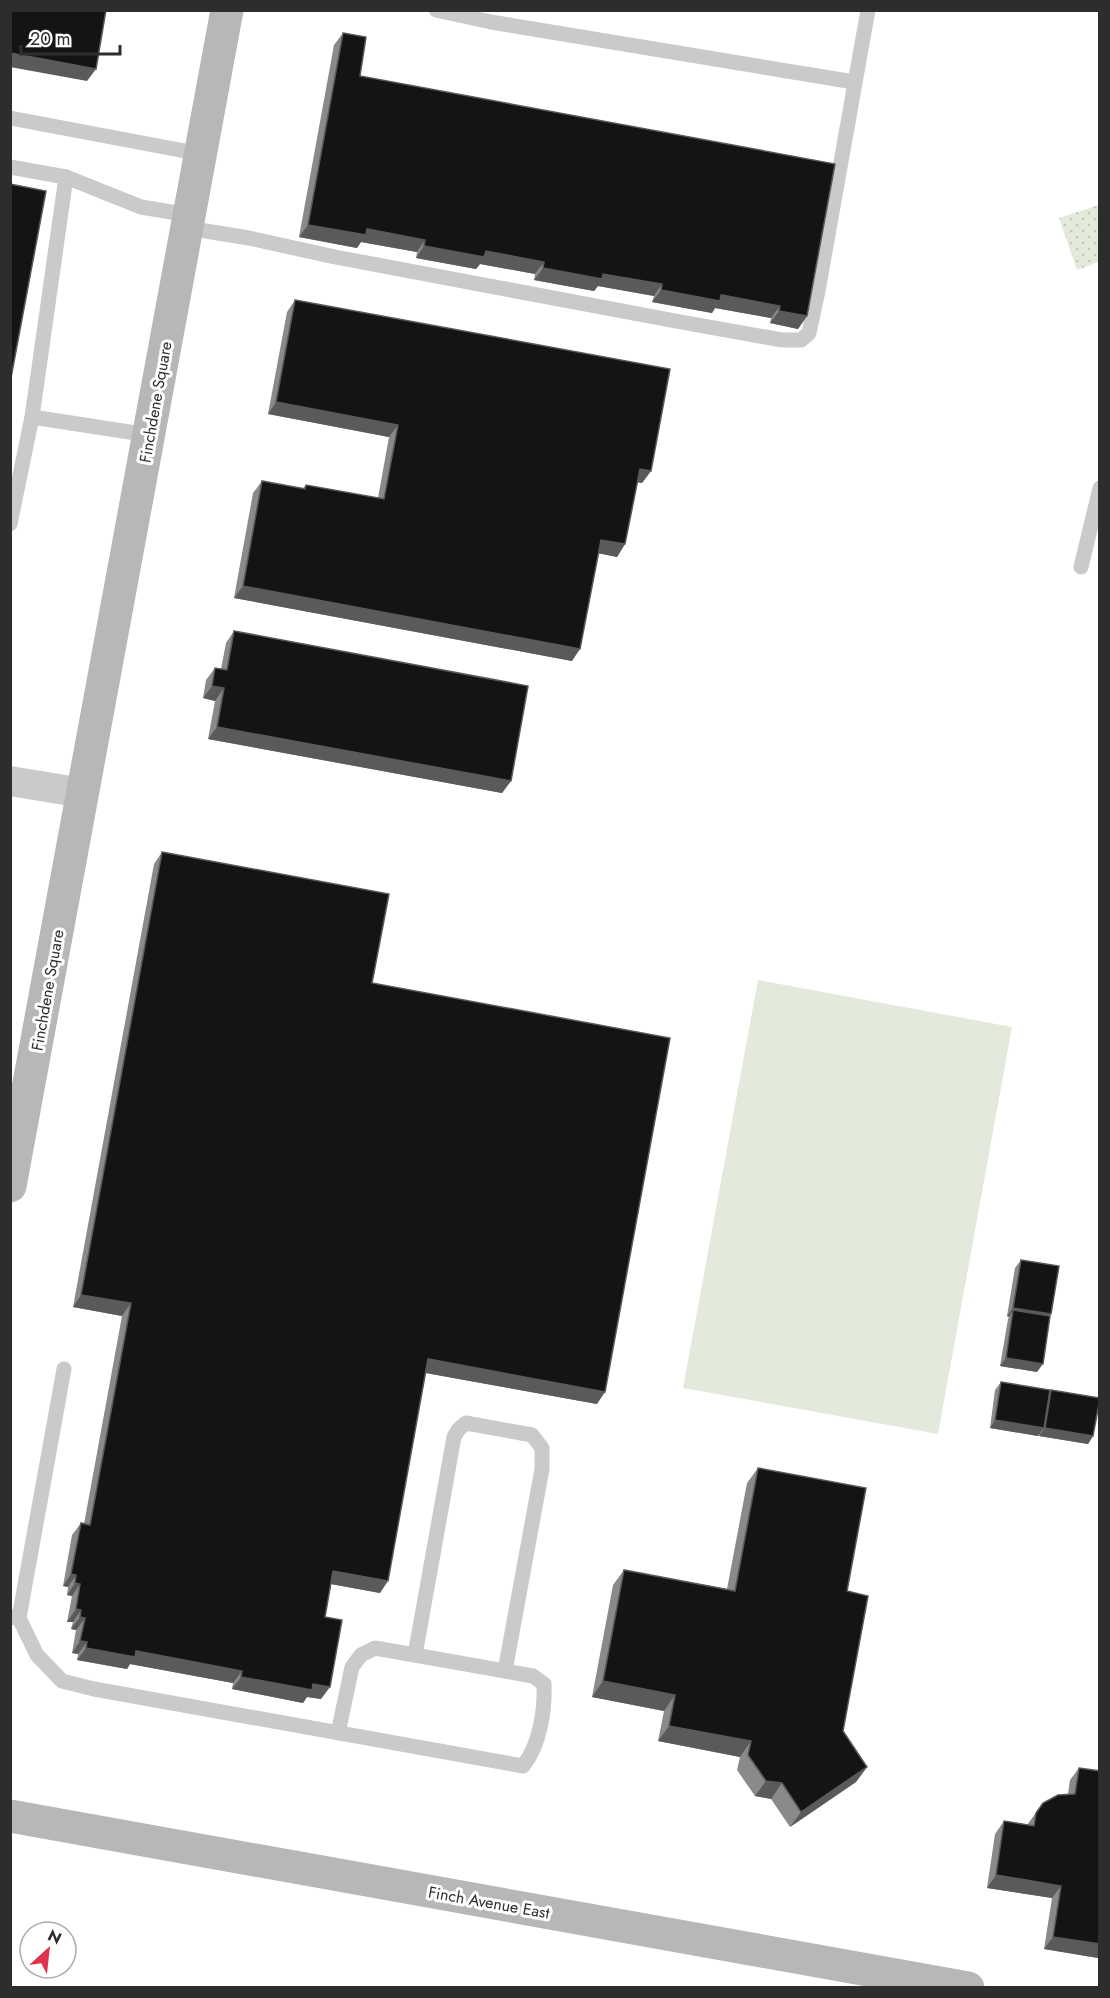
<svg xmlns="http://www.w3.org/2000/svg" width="1110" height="1998" font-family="Jost,sans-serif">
  <defs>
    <pattern id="green-dots" width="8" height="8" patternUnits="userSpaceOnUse" patternTransform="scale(1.5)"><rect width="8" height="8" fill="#e4eadb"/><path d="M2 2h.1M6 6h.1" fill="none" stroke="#c4c9bc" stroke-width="1.8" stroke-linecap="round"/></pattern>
  </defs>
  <rect width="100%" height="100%" fill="#fff"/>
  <polygon fill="url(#green-dots)" points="1099,205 1099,262 1077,270 1059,218"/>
  <polygon fill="#e4eadb" points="758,980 1012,1027 938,1434 683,1388"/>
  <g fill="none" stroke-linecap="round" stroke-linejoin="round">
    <g stroke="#cacaca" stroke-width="15">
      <polyline points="436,10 491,22 854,82"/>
      <polyline points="10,118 201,154"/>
      <polyline points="10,167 66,177 141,207 189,215"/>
      <polyline points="187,228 249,238 335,257 681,322 782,340 801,340 809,333 818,291 868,10"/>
      <polyline points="32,417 66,177"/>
      <polyline points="10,524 32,417 149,435"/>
      <polyline points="1081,567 1100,488"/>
      <polyline points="10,1617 19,1618 64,1369"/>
      <path d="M19,1618L37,1655L62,1681L94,1689L523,1766C540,1745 545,1710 544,1684L533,1676L375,1648L361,1655L352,1667L338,1733"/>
      <polyline points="415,1655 454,1437 458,1430 466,1423 532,1435 542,1448 542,1469 505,1671"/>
    </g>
    <polyline stroke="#cacaca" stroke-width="30" points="10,781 83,793"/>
    <g stroke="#b7b7b7" stroke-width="33">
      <polyline points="10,1186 227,10"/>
      <polyline points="10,1816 968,1988"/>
    </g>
  </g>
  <g fill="#8a8a8a">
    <polygon points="343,33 360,76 807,316 798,329 770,323 771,318 715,308 712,313 652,302 654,296 598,286 594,291 534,280 535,274 480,264 476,269 416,258 417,252 361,242 357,248 299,237 334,45"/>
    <polygon points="295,300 651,471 642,483 637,482 625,544 617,557 598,553 572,661 234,598 253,493 262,481 303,488 306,485 378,498 389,437 268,414 287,312"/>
    <polygon points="234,631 511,781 502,793 208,739 215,701 203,698 206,680 215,668 221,669 226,643"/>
    <polygon points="162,852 372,983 597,1404 426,1373 380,1593 331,1584 325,1617 321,1699 307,1697 303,1703 232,1689 233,1683 130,1664 127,1669 77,1660 78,1654 72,1653 76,1630 71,1629 73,1622 67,1622 72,1596 67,1595 68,1587 63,1586 72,1535 81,1523 84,1524 122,1316 73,1307 154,864"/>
    <polygon points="1021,1260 1050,1316 1037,1372 1000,1366 1008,1319 1009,1317 1007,1316 1015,1268"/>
    <polygon points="1001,1382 1049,1393 1051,1390 1093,1436 1088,1444 1039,1436 1040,1434 1038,1436 990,1428 995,1390"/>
    <polygon points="758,1468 847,1591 843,1731 867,1767 856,1782 790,1827 771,1799 755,1796 737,1770 740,1757 658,1741 664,1711 592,1697 613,1585 624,1570 727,1589 747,1483"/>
    <polygon points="1079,1768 1100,1771 1100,1955 1098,1958 1044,1949 1052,1898 987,1888 995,1834 1004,1821 1027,1825 1043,1803 1068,1794 1070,1780"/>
  </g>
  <g fill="#5a5a5a">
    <polygon points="10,53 96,69 87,81 10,67"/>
    <polygon points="308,225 367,229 425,240 417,252 361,242 357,248 299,237"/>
    <polygon points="424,246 486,251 544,262 535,274 480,264 476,269 416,258"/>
    <polygon points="543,268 603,274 662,284 654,296 598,286 594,291 534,280"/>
    <polygon points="661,290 721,295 780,306 771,318 715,308 712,313 652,302"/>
    <polygon points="779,311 807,316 798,329 770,323"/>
    <polygon points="276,402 398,425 389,437 268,414"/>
    <polygon points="640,469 651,471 642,483 631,481"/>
    <polygon points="601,540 625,544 617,557 592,552"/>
    <polygon points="243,586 580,649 572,661 234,598"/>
    <polygon points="212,686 224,688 215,701 203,698"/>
    <polygon points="217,727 511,781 502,793 208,739"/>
    <polygon points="81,1295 131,1303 122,1316 73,1307"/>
    <polygon points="1013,1308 1051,1314 1045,1322 1013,1310 1009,1317 1007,1316"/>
    <polygon points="1006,1358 1043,1364 1037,1372 1000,1366"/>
    <polygon points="428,1359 605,1392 597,1404 420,1372"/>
    <polygon points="995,1420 1044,1428 1038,1436 990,1428"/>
    <polygon points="1045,1428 1093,1436 1088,1444 1039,1436"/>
    <polygon points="333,1571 388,1581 380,1593 325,1583"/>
    <polygon points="71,1574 76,1575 68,1587 63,1586"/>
    <polygon points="75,1583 80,1584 72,1596 67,1595"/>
    <polygon points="76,1609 81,1610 73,1622 67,1622"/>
    <polygon points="80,1617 85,1618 76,1630 71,1629"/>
    <polygon points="80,1641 87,1642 78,1654 72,1653"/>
    <polygon points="86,1648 136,1651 242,1671 233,1683 130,1664 127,1669 77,1660"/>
    <polygon points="241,1677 313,1684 330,1687 321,1699 307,1697 303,1703 232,1689"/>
    <polygon points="603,1681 675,1695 664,1711 592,1697"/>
    <polygon points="669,1726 751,1741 740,1757 658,1741"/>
    <polygon points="867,1767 856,1782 790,1827 801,1812"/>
    <polygon points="766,1781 782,1783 771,1799 755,1796"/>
    <polygon points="996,1875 1061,1886 1052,1898 987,1888"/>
    <polygon points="1053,1937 1100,1944 1100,1955 1098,1958 1044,1949"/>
  </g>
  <g fill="#141414" stroke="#5a5a5a" stroke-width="1.5">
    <polygon points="10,10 106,10 96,69 10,53"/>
    <polygon points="343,33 366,37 360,76 835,164 807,316 779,311 780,306 721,295 720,301 661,290 662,284 603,274 602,279 543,268 544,262 486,251 484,257 424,246 425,240 367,229 366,235 308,225"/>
    <polygon points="10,184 46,191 10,383"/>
    <polygon points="295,300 670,369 651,471 640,469 625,544 601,540 580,649 243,586 262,481 305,489 306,485 384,499 398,425 276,402"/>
    <polygon points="234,631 528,686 511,781 217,727 224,688 212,686 215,668 227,670"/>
    <polygon points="162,852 389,894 372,983 670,1038 605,1392 428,1359 388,1581 333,1571 325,1617 342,1620 330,1687 313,1684 312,1690 241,1677 242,1671 136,1651 135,1657 86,1648 87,1642 80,1641 85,1618 80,1617 81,1610 76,1609 80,1584 75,1583 76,1575 71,1574 81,1523 90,1525 131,1303 81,1295"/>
    <polygon points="1021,1260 1059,1266 1051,1314 1013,1308"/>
    <polygon points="1013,1310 1050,1316 1043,1364 1006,1358"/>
    <polygon points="1001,1382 1050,1390 1044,1428 995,1420"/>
    <polygon points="1051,1390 1100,1398 1093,1436 1045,1428"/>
    <polygon points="758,1468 866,1488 847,1591 868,1596 843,1731 867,1767 801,1812 782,1783 766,1781 748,1755 751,1741 669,1726 675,1695 603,1681 624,1570 735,1591"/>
    <polygon points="1079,1768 1100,1771 1100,1944 1053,1937 1061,1886 996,1875 1004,1821 1034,1826 1036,1813 1043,1803 1058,1795 1075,1794"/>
  </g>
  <g text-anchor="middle" stroke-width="6" stroke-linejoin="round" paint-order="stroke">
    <g font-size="16" fill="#2d2d2d" stroke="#fff">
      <text transform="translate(155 402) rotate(-80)" y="6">Finchdene Square</text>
      <text transform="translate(47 990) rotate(-80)" y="6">Finchdene Square</text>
      <text transform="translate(489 1902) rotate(10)" y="6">Finch Avenue East</text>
    </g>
  </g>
  <rect width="1110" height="1998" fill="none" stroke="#2d2d2d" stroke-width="24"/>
  <g transform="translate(48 1950) rotate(27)"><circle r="28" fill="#ffffff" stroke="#ababab" stroke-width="1.5"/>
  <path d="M0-4.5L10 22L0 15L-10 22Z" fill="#e1324d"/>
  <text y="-9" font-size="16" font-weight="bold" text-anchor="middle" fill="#2d2d2d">N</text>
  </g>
  <path d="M21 45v9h99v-9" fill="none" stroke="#2d2d2d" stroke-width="3"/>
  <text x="30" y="45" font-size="18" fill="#2d2d2d" stroke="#ffffff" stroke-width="4.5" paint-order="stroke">20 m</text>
</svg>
